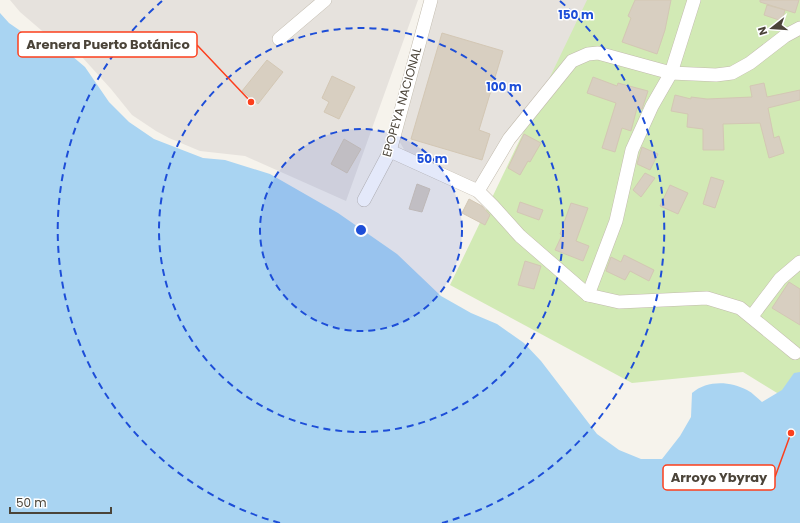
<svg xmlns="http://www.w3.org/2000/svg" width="800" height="523" font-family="Poppins,sans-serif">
  <rect width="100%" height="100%" fill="#f6f3ec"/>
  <g fill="#e6e2dd">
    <polygon points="10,0 418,0 346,201 245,156 200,151 169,138 156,131 132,115 111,89 82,57 62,48 20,12"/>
    <polygon points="437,0 604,0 478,182 472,183 405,151 398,139"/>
  </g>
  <polygon fill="#d2eab5" points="587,0 800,0 800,407 743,372 632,383 450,285"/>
  <path fill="#a9d4f2" d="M0,13L9,23L22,32L72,56L85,67L109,102L129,122L154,139L203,158L225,160L270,174L338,213L397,254L441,296L471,313L497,324L524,343L541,361L597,434L619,450L641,459H662L680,436L691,417L692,393C707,380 730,381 747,390C753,393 757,398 762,402L782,390L794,373L800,372V523H0Z"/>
  <g fill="#d8cfc1" stroke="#d3c7b4">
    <polygon points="635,0 671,0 665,30 657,54 622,42 631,18 628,16"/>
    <polygon points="760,0 799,0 795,13 760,2"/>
    <polygon points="767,5 785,10 782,21 764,15"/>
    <polygon points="442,33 503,51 479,130 490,134 482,160 411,139"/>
    <polygon points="267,60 283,72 258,104 242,91"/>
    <polygon points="332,76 355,87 339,119 324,112 329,102 322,98"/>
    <polygon points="593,77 617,86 618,83 648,91 642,109 637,108 631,131 622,128 615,152 602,148 616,103 587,93"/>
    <polygon points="764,83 767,97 800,90 800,100 768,108 774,138 779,136 784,153 769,158 760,123 723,124 724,150 703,150 703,129 687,127 688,114 671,111 675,95 691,99 691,97 707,99 752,97 750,86"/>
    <polygon points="524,134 541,143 530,162 528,161 520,175 508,168"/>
    <polygon points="344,139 361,149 347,173 331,164"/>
    <polygon points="642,147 658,154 650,170 637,164"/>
    <polygon points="645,173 655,178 641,197 633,190"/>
    <polygon points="711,177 724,181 715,208 703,204"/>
    <polygon points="417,184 430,189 422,212 409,209"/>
    <polygon points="670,185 688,193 678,214 660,206"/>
    <polygon points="469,199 482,206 490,215 485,225 462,213"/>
    <polygon points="520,202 543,210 539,220 517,212"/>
    <polygon points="571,203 588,208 576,241 589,246 583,261 555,250 562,235 560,234"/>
    <polygon points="624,255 654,270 649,281 630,271 625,280 606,271 611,257 621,262"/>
    <polygon points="525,261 541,266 534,289 518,285"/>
    <polygon points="789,282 800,289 800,325 772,308"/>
  </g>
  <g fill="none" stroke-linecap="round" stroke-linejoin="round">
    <g stroke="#c2bbae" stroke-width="14">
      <g id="minor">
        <polyline points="279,39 325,0"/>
        <polyline points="390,151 478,191 493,206 520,236 588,295 619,302 707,298 740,308 795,353"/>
        <polyline points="478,191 509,139 572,61 588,54 598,53 671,73 716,75 732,73 750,63 785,36 800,28"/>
        <polyline points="364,200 390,151 431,0"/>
        <polyline points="588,295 616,221 632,150 652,106 671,73 694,0"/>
        <polyline points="752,316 780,279 800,262"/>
      </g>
    </g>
    <use href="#minor" stroke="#fff" stroke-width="13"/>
  </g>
  <circle cx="361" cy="230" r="101" fill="#1d4ed8" fill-opacity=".12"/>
  <g fill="none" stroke="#1d4ed8" stroke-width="2" stroke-dasharray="7 5">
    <circle cx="361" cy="230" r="101"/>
    <circle cx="361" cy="230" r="202"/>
    <path d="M280 523A304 304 0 0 1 162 1M560 1A304 304 0 0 1 442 523"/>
  </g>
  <g text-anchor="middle" stroke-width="3" stroke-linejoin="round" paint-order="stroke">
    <g font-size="12" fill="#4b4439" stroke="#fff">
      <text transform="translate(402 102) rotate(-74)" y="4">EPOPEYA NACIONAL</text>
    </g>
  </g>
  <circle cx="361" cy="230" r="6" fill="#1d4ed8" stroke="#fff" stroke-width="2"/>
  <g font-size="12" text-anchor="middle" font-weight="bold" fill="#1d4ed8" stroke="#fff" stroke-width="3" stroke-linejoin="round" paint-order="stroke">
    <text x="576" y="19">150 m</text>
    <text x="504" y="91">100 m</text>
    <text x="432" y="163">50 m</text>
  </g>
  <path fill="none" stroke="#fc3f1d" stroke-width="1.5" d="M251 102L197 45M791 433L775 477"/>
  <g fill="#fc3f1d" stroke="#fff" stroke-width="1.5">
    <circle cx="251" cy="102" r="4"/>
    <circle cx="791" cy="433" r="4"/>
  </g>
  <g fill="#fff" stroke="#fc3f1d" stroke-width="1.5">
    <rect x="18" y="32" width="179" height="25" rx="4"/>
    <rect x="663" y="465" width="112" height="25" rx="4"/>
  </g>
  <g font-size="13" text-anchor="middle" font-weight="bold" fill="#4b4439">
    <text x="108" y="49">Arenera Puerto Botánico</text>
    <text x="719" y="482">Arroyo Ybyray</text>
  </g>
  <g transform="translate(772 28) rotate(253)" stroke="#ffffff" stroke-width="3" paint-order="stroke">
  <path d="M0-3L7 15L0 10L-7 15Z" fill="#4b4439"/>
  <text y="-6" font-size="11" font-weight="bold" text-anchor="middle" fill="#4b4439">N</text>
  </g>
  <path d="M10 507v6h101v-6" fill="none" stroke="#4b4439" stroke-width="2"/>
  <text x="16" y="507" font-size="12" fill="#4b4439" stroke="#ffffff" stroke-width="3" paint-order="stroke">50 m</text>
</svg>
